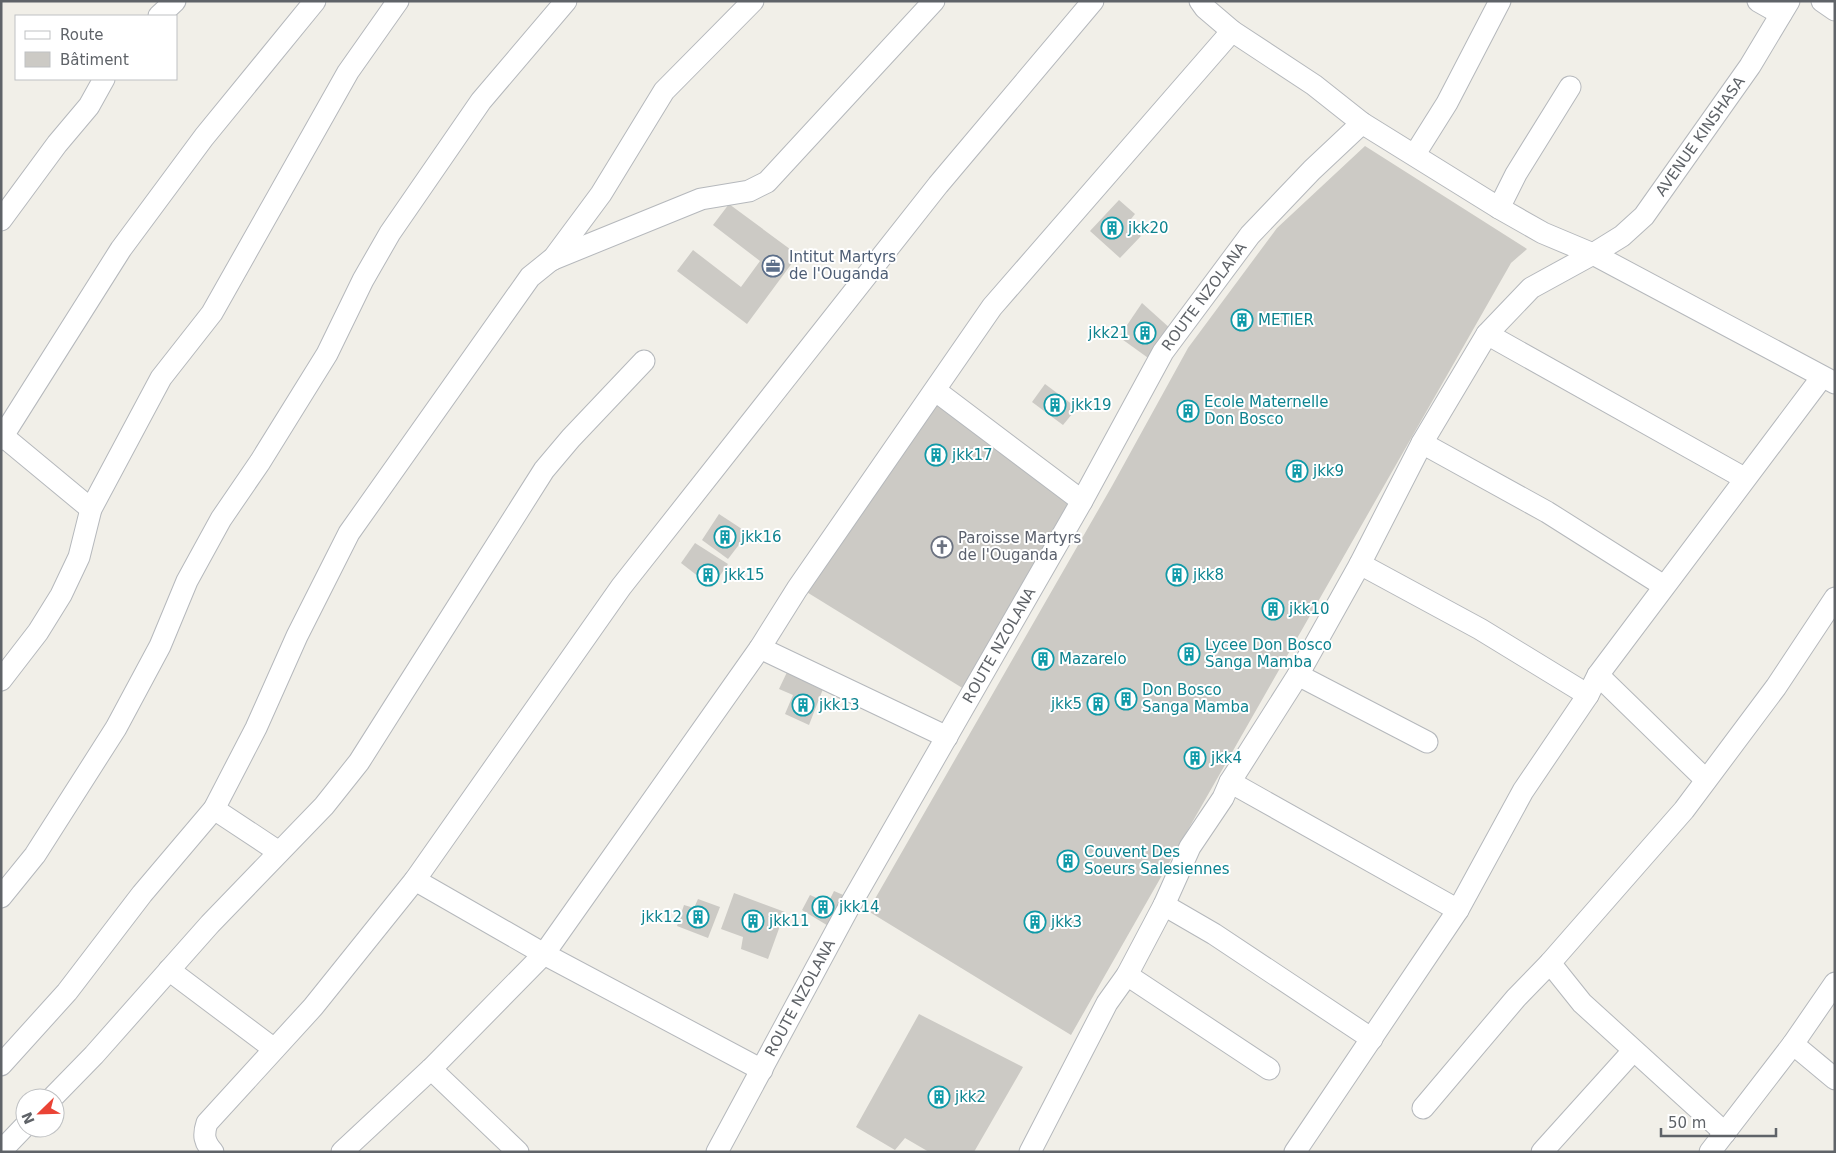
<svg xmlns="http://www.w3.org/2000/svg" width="1836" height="1153" font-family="'DejaVu Sans',sans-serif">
  <rect width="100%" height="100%" fill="#f1efe8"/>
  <g fill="#cccac5">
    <polygon points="1365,146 1527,249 1511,263 1071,1035 868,911 1112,486 1188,348 1277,228"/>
    <polygon points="1119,200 1135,214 1127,224 1141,236 1120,258 1090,231"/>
    <polygon points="729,204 798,255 747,324 677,271 693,250 741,287 760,261 713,225"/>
    <polygon points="1142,303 1172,330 1151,360 1119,337"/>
    <polygon points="1045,384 1077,408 1063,425 1032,402"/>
    <polygon points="935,402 1076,503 964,689 805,591"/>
    <polygon points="719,514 748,533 728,559 702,540"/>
    <polygon points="695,543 728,564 712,587 681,563"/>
    <polygon points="788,670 823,689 809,725 785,714 793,695 779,689"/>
    <polygon points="834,891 848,897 830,927 802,910 810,895 828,903"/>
    <polygon points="734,893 785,912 768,959 741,949 743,937 721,929"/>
    <polygon points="698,899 720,907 708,938 677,926 684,905 694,908"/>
    <polygon points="919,1014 1023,1067 974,1152 929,1152 905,1138 895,1150 856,1127"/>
  </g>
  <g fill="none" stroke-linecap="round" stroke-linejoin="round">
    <g stroke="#b5b8bc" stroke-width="23">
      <g id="minor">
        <polyline points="1200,1 1205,8 1232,31 1314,85 1362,123 1499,208 1543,233 1593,254 1835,383"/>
        <polyline points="1758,1 1781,14"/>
        <polyline points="1822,1 1835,10"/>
        <polyline points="159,16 175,1"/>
        <polyline points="1415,154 1447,103 1500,1"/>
        <polyline points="1499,208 1516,174 1570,87"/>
        <polyline points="1,220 57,144 89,106 104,79"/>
        <polyline points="552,260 601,194 664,91 753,1"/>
        <polyline points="1487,334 1744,478"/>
        <polyline points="936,391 1082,501"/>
        <polyline points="3,436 91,509"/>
        <polyline points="1,439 121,249 204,137 315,1"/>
        <polyline points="1422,443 1547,512 1664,586"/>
        <polyline points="1360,564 1480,629 1588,695"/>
        <polyline points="760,648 947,737"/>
        <polyline points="1298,675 1427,742"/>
        <polyline points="1598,675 1706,780"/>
        <polyline points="1,680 38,632 61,595 79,557 91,509 161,378 212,313 348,72 398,1"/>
        <polyline points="1230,782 1458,910"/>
        <polyline points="214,809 279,852"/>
        <polyline points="415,880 544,954 762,1070"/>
        <polyline points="1,897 35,855 116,728 160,646 187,581 221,519 260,462 327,354 363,280 390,233 481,101 566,1"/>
        <polyline points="1164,905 1214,934 1372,1039"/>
        <polyline points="1550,963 1582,1003 1725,1133"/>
        <polyline points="169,970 274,1049"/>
        <polyline points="1127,975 1269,1069"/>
        <polyline points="1793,1044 1835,1079"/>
        <polyline points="1,1065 67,992 142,894 214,809 256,728 297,636 349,533 530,277 551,260 701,199 749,191 767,182 934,1"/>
        <polyline points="431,1069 518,1152"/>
        <polyline points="52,1098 94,1055 210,924 324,806 359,762 544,470 571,438 644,361"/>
        <polyline points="1423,1108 1516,998 1550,963 1684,810 1776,687 1835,598"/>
        <polyline points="1,1151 25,1126"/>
        <path d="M213,1152C204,1142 203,1135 207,1123L313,1007L415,880L621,587L938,185L1093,1"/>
        <polyline points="342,1152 431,1069 544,954 760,648 797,589 992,307 1232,31"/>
        <path id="s1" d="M717,1152L849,907L1082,501L1163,352L1250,235L1312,170L1362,123"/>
        <path id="s2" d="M1030,1152L1107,1003L1127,975L1164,905L1190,847L1223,798L1230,782L1298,675L1360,564L1422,443L1487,334L1531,288L1593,254L1622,236L1644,216L1750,66L1789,1"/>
        <polyline points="1295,1152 1458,910 1523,791 1588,695 1598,675 1822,377"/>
        <polyline points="1542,1152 1633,1051"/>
        <polyline points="1710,1152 1793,1044 1835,983"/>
      </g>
    </g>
    <use href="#minor" stroke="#fff" stroke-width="21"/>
  </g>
  <defs>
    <g id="building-ring" transform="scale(1.125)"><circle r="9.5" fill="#fff" stroke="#0f9aa8" stroke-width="1.5"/><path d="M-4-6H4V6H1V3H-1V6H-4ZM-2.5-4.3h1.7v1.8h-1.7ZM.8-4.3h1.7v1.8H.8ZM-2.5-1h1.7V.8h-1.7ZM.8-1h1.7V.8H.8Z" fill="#0f9aa8"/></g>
    <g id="office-ring" transform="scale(1.125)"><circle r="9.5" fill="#fff" stroke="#5c6f8a" stroke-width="1.5"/><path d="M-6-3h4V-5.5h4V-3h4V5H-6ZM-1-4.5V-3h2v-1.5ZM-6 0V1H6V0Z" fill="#5c6f8a"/></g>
    <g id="church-ring" transform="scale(1.125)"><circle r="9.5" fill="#fff" stroke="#6b7280" stroke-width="1.5"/><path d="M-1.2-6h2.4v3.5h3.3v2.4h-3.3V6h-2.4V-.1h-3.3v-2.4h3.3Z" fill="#6b7280"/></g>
  </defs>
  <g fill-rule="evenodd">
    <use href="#building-ring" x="1112" y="228"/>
    <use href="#office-ring" x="773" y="266"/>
    <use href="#building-ring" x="1242" y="320"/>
    <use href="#building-ring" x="1145" y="333"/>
    <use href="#building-ring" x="1055" y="405"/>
    <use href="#building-ring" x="1188" y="411"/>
    <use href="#building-ring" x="936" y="455"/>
    <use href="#building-ring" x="1297" y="471"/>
    <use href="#building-ring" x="725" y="537"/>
    <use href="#church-ring" x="942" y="547"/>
    <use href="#building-ring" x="708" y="575"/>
    <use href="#building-ring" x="1177" y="575"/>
    <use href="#building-ring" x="1273" y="609"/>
    <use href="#building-ring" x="1189" y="654"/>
    <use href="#building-ring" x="1043" y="659"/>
    <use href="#building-ring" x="1126" y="699"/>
    <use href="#building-ring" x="1098" y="704"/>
    <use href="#building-ring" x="803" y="705"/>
    <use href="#building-ring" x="1195" y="758"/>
    <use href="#building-ring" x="1068" y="861"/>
    <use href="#building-ring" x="823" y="907"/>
    <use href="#building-ring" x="698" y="917"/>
    <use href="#building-ring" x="753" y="921"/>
    <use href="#building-ring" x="1035" y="922"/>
    <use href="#building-ring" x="939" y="1097"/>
  </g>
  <g text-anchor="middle" stroke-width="4" stroke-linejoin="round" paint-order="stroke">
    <g font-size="15" fill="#5f6368" stroke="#fff">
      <text dy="5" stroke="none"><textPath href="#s2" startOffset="1234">AVENUE KINSHASA</textPath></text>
      <text dy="5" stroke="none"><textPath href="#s1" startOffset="985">ROUTE NZOLANA</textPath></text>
      <text dy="5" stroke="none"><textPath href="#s1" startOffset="580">ROUTE NZOLANA</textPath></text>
      <text dy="5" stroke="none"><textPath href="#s1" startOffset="175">ROUTE NZOLANA</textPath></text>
    </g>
    <g font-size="15" fill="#0d838f" stroke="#fff" text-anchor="start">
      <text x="1128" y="233">jkk20</text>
      <text x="1258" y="325">METIER</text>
      <text x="1129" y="338" text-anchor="end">jkk21</text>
      <text x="1204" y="407">Ecole Maternelle<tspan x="1204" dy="17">Don Bosco</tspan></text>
      <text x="1071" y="410">jkk19</text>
      <text x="952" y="460">jkk17</text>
      <text x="1313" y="476">jkk9</text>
      <text x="741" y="542">jkk16</text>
      <text x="724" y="580">jkk15</text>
      <text x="1193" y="580">jkk8</text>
      <text x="1289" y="614">jkk10</text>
      <text x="1205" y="650">Lycee Don Bosco<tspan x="1205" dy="17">Sanga Mamba</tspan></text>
      <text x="1059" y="664">Mazarelo</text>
      <text x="1142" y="695">Don Bosco<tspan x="1142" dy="17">Sanga Mamba</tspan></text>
      <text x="1082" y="709" text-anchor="end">jkk5</text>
      <text x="819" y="710">jkk13</text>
      <text x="1211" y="763">jkk4</text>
      <text x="1084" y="857">Couvent Des<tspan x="1084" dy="17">Soeurs Salesiennes</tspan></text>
      <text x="839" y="912">jkk14</text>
      <text x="682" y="922" text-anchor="end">jkk12</text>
      <text x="769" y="926">jkk11</text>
      <text x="1051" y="927">jkk3</text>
      <text x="955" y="1102">jkk2</text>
    </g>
    <g font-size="15" fill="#4e5e75" stroke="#fff" text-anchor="start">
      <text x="789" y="262">Intitut Martyrs<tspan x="789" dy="17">de l'Ouganda</tspan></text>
    </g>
    <g font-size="15" fill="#5b616d" stroke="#fff" text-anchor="start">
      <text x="958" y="543">Paroisse Martyrs<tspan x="958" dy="17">de l'Ouganda</tspan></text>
    </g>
  </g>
  <rect width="1836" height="1153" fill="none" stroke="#5f6368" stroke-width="5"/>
  <rect x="15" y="15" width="162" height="65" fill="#ffffff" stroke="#bfc1c3"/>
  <rect x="25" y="31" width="25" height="8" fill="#ffffff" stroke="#bfc1c3"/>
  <text x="60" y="40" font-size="15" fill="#5f6368">Route</text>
  <rect x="25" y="52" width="25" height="15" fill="#cccac5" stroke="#bfc1c3"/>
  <text x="60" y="65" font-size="15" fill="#5f6368">Bâtiment</text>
  <g transform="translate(40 1113) rotate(247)"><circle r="24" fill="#ffffff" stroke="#bfc1c3"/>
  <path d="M0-4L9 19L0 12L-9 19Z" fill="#ea4335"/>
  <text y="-8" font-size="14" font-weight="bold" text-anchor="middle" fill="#5f6368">N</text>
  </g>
  <path d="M1661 1128v8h115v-8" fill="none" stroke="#5f6368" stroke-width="2.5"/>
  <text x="1668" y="1128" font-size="15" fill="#5f6368" stroke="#ffffff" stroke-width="4" paint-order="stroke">50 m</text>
</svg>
